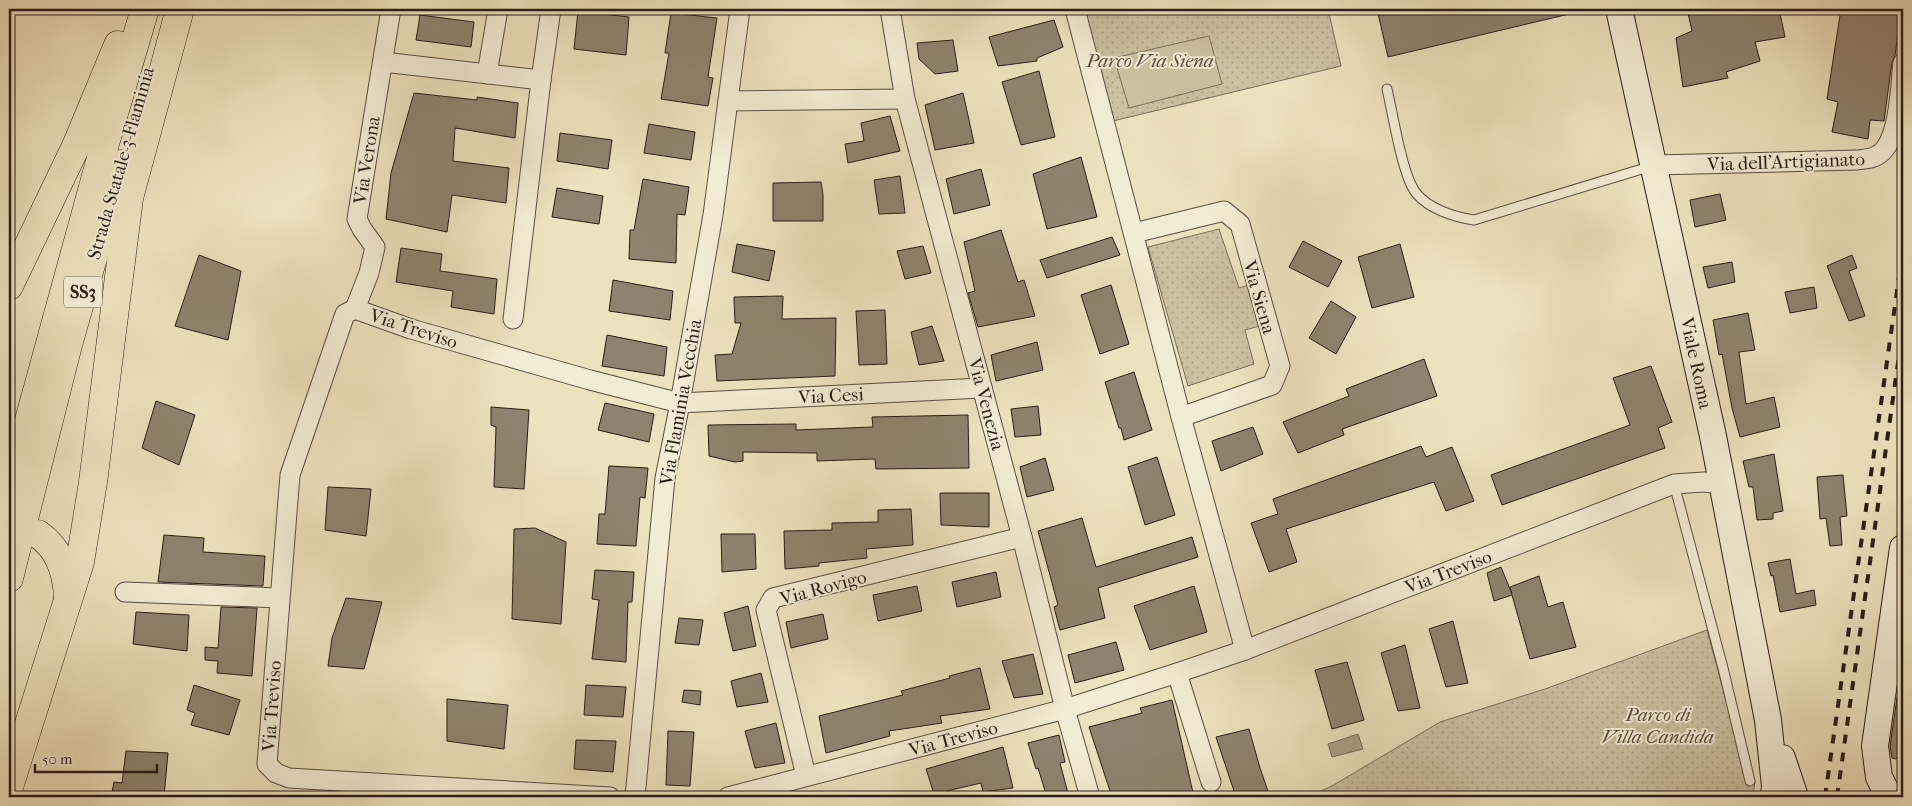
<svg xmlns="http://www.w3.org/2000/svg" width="1912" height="806" font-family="'IM FELL French Canon',serif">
  <defs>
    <pattern id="green-dots" width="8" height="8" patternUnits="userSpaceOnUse" patternTransform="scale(1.25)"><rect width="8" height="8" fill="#cbc1a1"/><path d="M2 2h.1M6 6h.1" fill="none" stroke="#aea58a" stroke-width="1.8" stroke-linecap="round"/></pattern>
  </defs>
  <rect width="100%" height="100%" fill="#ece2bd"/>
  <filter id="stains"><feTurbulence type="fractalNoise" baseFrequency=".004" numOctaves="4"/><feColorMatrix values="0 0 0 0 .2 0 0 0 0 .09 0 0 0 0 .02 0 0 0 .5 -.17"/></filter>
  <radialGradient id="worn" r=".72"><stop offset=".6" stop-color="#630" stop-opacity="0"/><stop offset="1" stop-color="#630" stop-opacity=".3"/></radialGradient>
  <g fill="url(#green-dots)" stroke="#7a6f5d">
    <polygon points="1082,9 1328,9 1341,66 1113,121"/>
    <polygon points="1219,229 1239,288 1252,284 1263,325 1245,330 1254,364 1188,386 1148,247"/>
    <polygon points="1707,630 1748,782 1755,781 1753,797 1307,797 1332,786 1440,722 1545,689"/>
  </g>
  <polygon fill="#cbc1a1" stroke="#7a6f5d" points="1209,36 1222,84 1129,108 1114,58"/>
  <polygon fill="#aa9f85" stroke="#766b5a" points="1358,734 1363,749 1332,757 1328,744"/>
  <g fill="#8e836e" stroke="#291d19">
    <polygon points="1377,9 1568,9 1569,14 1388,57"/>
    <polygon points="1687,9 1779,9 1785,37 1755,42 1760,61 1726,72 1728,78 1683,87 1676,38 1692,31"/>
    <polygon points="1841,9 1900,9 1898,32 1895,56 1892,62 1884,121 1870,120 1868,139 1832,132 1838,102 1827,99"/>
    <polygon points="578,11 629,17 626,55 574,49"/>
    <polygon points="671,13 717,18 708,77 713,78 708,106 661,99 669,53 665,53"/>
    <polygon points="420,15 474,22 471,47 416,40"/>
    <polygon points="1054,20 1063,47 1037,58 1037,61 998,66 989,37"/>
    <polygon points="953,40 958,71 935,74 919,59 917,43"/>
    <polygon points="1039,71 1055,137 1021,145 1002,82"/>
    <polygon points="414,93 477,100 477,97 518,103 515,138 455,128 453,161 509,168 506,203 452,195 447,232 386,219 391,173"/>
    <polygon points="963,93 974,143 935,150 925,105"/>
    <polygon points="890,116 900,151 848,163 845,144 864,141 861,123"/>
    <polygon points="649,124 695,132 691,160 644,153"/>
    <polygon points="560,133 612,140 608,169 557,161"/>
    <polygon points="1081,157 1097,217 1047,229 1033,174"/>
    <polygon points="981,169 990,205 954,214 946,179"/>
    <polygon points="900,176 905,213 879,214 874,180"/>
    <polygon points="643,179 689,187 685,215 677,214 676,263 629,259 630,230 634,230"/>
    <polygon points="821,182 823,194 823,221 773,221 773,183"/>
    <polygon points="557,188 603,196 599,224 552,217"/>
    <polygon points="1720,194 1726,220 1695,227 1690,200"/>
    <polygon points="1001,230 1018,282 1024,280 1035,316 978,327 968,293 975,291 964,242"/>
    <polygon points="1112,237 1120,255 1047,278 1040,260"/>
    <polygon points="1303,241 1342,261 1328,287 1289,267"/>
    <polygon points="737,244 775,251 769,281 732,272"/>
    <polygon points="1400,244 1414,297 1372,308 1358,257"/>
    <polygon points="923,246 931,273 905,279 897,251"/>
    <polygon points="401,248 442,254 440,271 497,279 494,314 451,307 453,291 396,282"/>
    <polygon points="199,255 241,271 228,340 175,326"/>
    <polygon points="1852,255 1857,268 1849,271 1865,316 1849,321 1827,266"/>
    <polygon points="1732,262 1735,282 1708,288 1703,267"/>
    <polygon points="613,280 673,291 670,320 609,311"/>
    <polygon points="1111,285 1129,344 1100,354 1081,295"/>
    <polygon points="1814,287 1817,308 1790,313 1785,292"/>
    <polygon points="783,296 782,319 836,318 835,376 717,381 715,355 732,354 741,323 735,323 734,297"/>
    <polygon points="1331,301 1356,317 1336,354 1309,338"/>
    <polygon points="885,310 887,364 859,365 856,311"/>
    <polygon points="1748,313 1755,350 1739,352 1746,404 1774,397 1780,427 1740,437 1732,408 1722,354 1719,355 1713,320"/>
    <polygon points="932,326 944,361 919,365 911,332"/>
    <polygon points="607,335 667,347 664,376 602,366"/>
    <polygon points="1037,342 1043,370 996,381 991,355"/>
    <polygon points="1424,359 1437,396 1342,429 1344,435 1298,453 1283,422 1349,396 1346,389"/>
    <polygon points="1651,366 1672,422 1658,428 1665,448 1502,505 1491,475 1630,425 1613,378"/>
    <polygon points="1134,372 1152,430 1124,440 1121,428 1119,428 1105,382"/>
    <polygon points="156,401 195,415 179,465 142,448"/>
    <polygon points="605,403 654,414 649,442 598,430"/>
    <polygon points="1038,406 1041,435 1015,437 1011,409"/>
    <polygon points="491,407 529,410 524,489 494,487 496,427 491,425"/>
    <polygon points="968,415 969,468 876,469 875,459 817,461 817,453 743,452 743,461 735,462 709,456 708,425 796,424 796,430 873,427 872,417"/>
    <polygon points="1253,427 1263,454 1221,471 1212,441"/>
    <polygon points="1421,446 1426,457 1452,447 1474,501 1446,511 1434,482 1286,529 1297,562 1269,572 1251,523 1278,514 1273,499"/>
    <polygon points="1774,454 1783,511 1773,513 1773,519 1757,520 1753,487 1749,487 1743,461"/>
    <polygon points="1157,457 1175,515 1145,525 1128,467"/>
    <polygon points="1045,458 1054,490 1027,497 1020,467"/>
    <polygon points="609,466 648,468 645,498 640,497 636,546 597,544 599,514 605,514"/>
    <polygon points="1843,475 1847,516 1840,517 1842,545 1830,546 1826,518 1820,519 1817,477"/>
    <polygon points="328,487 371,489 366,536 325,530"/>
    <polygon points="940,493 989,493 989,527 941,525"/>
    <polygon points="911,509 913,545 866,549 867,558 819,563 819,566 785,569 784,531 832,530 832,523 878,522 878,510"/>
    <polygon points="1082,518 1096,567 1192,537 1198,557 1098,588 1105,618 1060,630 1054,607 1058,605 1038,531"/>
    <polygon points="535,528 566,542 561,624 512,619 514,529"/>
    <polygon points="721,534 755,534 756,569 722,572"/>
    <polygon points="164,535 204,538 203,552 265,556 263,586 158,582"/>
    <polygon points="1790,559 1796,594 1814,590 1816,605 1780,612 1773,575 1771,576 1768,563"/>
    <polygon points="1501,567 1512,594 1510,587 1539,576 1548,607 1563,602 1576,647 1530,659 1512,595 1494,601 1487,573"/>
    <polygon points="595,570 634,572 632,602 628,602 626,662 592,659 599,600 592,599"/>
    <polygon points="996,572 1001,597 957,607 952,582"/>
    <polygon points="917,586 922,611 878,621 873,595"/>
    <polygon points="1194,586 1207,632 1150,650 1134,606"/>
    <polygon points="346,598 382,602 364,669 328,666 332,638"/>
    <polygon points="748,606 756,646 733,651 724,613"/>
    <polygon points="221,607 257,608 252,676 217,673 218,661 205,660 205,647 218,648"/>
    <polygon points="136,612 189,615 187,651 133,644"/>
    <polygon points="823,614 828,639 791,648 786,622"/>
    <polygon points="679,618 703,620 699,645 675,643"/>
    <polygon points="1453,621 1468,683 1446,687 1429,629"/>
    <polygon points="1116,642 1124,670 1075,683 1068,655"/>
    <polygon points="1405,645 1420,708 1398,711 1381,653"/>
    <polygon points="1033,654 1043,694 1014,698 1002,661"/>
    <polygon points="1347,662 1364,720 1332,729 1315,670"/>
    <polygon points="980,668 990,709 940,716 942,723 889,731 890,736 826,753 819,716 903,695 901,691 950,678 949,676"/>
    <polygon points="1901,671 1903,671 1903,756 1895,759 1892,758 1890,746"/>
    <polygon points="761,673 768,702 737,707 731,681"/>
    <polygon points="194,685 240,700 229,735 191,725 195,713 187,710"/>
    <polygon points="586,685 626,687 623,717 584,715"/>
    <polygon points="684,690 701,691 700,705 682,702"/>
    <polygon points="447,699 508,705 504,749 447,741"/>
    <polygon points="1172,700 1194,797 1136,797 1135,792 1112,797 1089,727 1142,713 1140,708"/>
    <polygon points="776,723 785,763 755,768 745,731"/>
    <polygon points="1249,729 1260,768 1270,797 1236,797 1216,737"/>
    <polygon points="668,731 694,732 690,786 666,785"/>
    <polygon points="1059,735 1065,762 1060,763 1069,797 1047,797 1038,768 1036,769 1028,743"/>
    <polygon points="576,740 616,741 613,772 574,769"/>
    <polygon points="1003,747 1013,788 983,792 981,783 934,794 926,769"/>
    <polygon points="126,751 168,753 164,797 111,797 114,782 122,783"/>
  </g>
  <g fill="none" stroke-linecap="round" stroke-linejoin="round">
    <g stroke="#5a4e42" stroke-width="11">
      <g id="lane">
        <path d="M1387,89C1393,114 1402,175 1416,193C1429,209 1454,217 1474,220L1652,166"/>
        <polyline points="1674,484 1723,668 1750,781"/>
      </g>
    </g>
    <g stroke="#5a4e42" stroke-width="21">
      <g id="street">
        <polyline points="890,9 905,99 1022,537 1065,709 1090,797"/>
        <polyline points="1075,9 1181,417 1245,650"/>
        <polyline points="383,62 541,80 513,319"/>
        <polyline points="487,74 498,9"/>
        <polyline points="541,80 551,9"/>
        <polyline points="728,101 905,99"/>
        <path d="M1655,165L1857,160C1863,159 1871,159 1876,156C1900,145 1900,86 1903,63"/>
        <polyline points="1134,233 1224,211 1240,224 1280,366 1272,385 1181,417"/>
        <polyline points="355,309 369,273 375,247 362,229 357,219 391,9"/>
        <polyline points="125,592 279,598"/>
        <polyline points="1177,673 1211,782"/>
        <polyline points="806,776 766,610 773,598 1022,537"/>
        <polyline points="610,797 289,778 276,773 267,764 290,475 345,314 355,309 411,329 590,380 680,403 982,388"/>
        <polyline points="635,797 665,478 680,403 713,215 740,9"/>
        <polyline points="728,797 1065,709 1177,673 1245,650 1674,484 1704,482 1721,484"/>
      </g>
    </g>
    <g stroke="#291d19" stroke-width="28">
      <g id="secondary">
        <polyline points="1619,9 1713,436 1768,720 1775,786 1774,797"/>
        <polyline points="1782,758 1795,797"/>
        <polyline points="1889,797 1879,777 1875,746 1903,548"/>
      </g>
    </g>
    <g stroke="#291d19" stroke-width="29">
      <g id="highway">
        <polyline points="9,286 77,144 118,45"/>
        <polyline points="9,493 104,147 145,9"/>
        <path d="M38,534C60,549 67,573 68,598"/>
        <polyline points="9,578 69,341 120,164"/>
        <polyline points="9,787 80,562 93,482 129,198 180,9"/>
      </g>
    </g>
    <use href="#lane" stroke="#f3ecd4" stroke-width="9"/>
    <use href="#street" stroke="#f3ecd4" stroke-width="19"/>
    <use href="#secondary" stroke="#f3ecd4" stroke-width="26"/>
    <use href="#highway" stroke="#ece2bd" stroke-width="28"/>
    <g stroke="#291d19" stroke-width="4" stroke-dasharray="9 9" stroke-linecap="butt">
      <polyline points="1825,797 1903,249"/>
      <polyline points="1837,797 1903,327"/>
    </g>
  </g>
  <g text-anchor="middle" stroke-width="4" stroke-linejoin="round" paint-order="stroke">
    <rect fill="#f3ecd4" stroke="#665b51" stroke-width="1" x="64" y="276.5" width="38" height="31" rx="4"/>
    <g font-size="18" font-weight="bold" fill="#291d19">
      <text x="83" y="298">SS3</text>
    </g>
    <g font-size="19" font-style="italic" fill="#5a4e42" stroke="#f3ecd4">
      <text x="1150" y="67">Parco Via Siena</text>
      <text x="1658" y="721">Parco di<tspan x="1658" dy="22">Villa Candida</tspan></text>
    </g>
    <g font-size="19" fill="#291d19" stroke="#f3ecd4">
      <text transform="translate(366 160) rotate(-81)" y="7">Via Verona</text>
      <text transform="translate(1786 161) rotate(-2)" y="7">Via dell'Artigianato</text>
      <text transform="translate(120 163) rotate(-74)" y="7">Strada Statale 3 Flaminia</text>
      <text transform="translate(1260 297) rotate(74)" y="7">Via Siena</text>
      <text transform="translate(414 328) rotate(18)" y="7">Via Treviso</text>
      <text transform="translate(1697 363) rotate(78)" y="7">Viale Roma</text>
      <text transform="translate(831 395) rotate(-3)" y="7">Via Cesi</text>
      <text transform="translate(680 402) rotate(-80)" y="7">Via Flaminia Vecchia</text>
      <text transform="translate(987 404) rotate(75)" y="7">Via Venezia</text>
      <text transform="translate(1448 571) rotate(-21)" y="7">Via Treviso</text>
      <text transform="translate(823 587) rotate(-15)" y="7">Via Rovigo</text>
      <text transform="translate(271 706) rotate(-86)" y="7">Via Treviso</text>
      <text transform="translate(953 738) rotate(-15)" y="7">Via Treviso</text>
    </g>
  </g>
  <rect width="1912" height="806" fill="none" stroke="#ece2bd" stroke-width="30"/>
  <rect x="10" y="10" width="1892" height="786" fill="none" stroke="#291d19" stroke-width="2.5"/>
  <rect x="15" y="15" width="1882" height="776" fill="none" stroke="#291d19"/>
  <path d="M35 764v8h122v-8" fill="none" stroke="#291d19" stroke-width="2.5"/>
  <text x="42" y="764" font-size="15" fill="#291d19" stroke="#f3ecd4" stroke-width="4" paint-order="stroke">50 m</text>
  <rect width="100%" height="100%" filter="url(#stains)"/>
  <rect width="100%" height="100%" fill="url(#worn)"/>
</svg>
